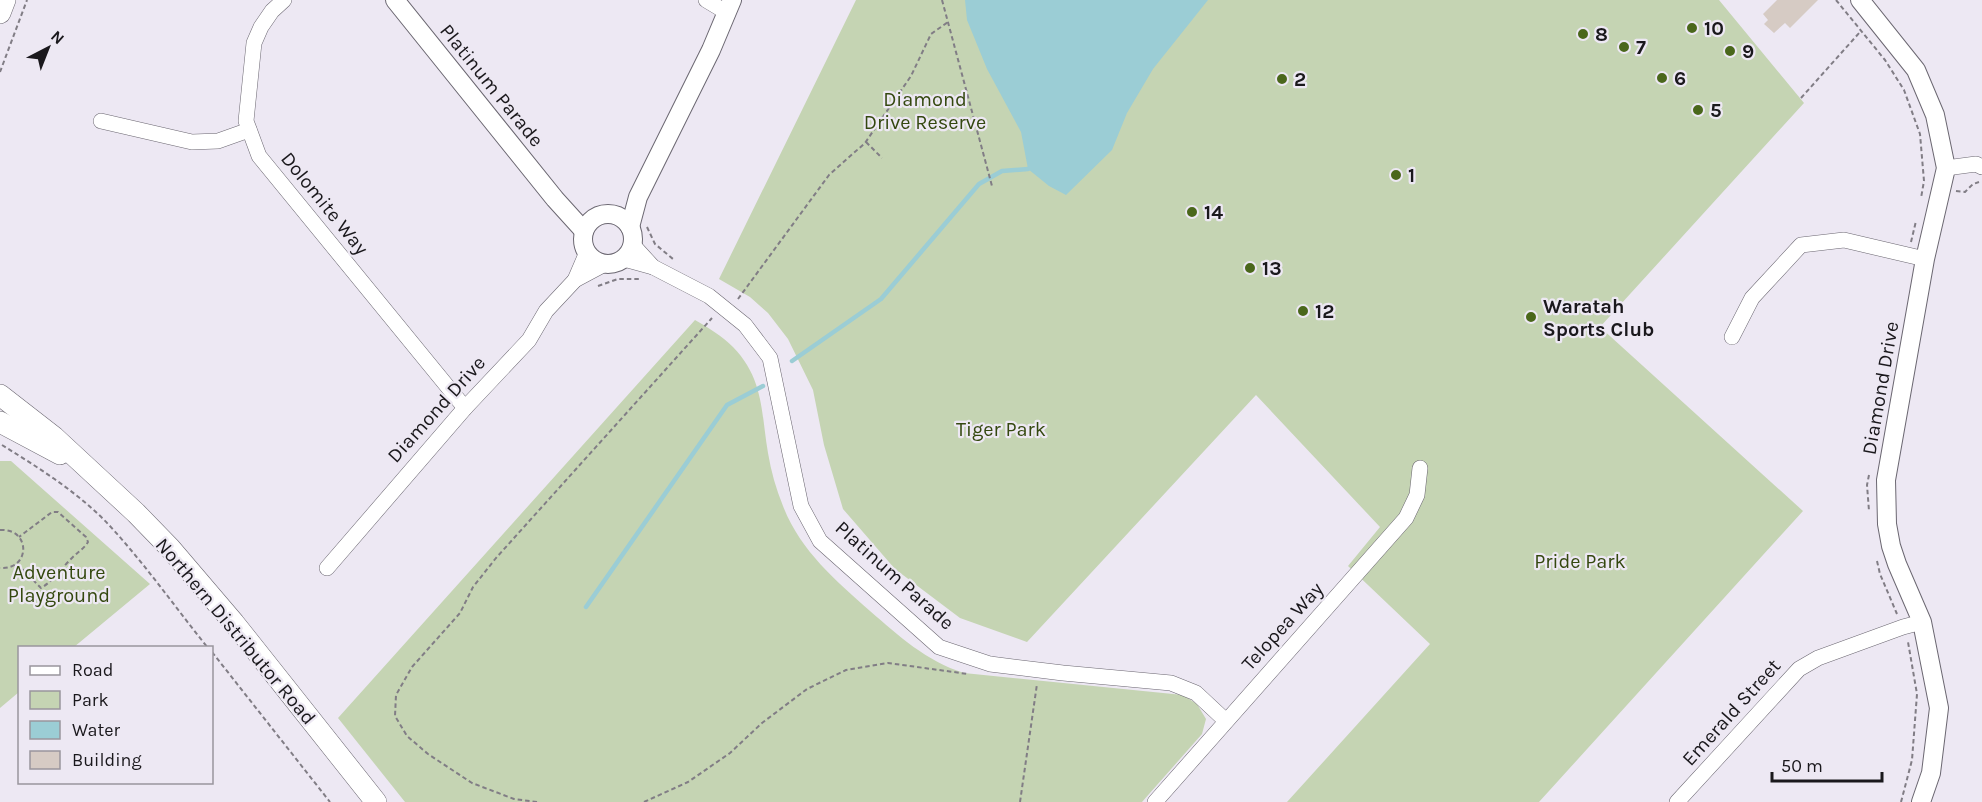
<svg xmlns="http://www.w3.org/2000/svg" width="1982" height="802" font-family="Karla,sans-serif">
  <rect width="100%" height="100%" fill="#ede8f3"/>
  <g fill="#c5d4b3">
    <polygon points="856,0 1719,0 1804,103 1600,327 1803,511 1539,802 1287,802 1430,644 1348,566 1380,527 1256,395 1027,642 960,618 895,569 843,509 824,445 813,390 788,339 768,313 750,297 719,279"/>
    <path d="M695,320C709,328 722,336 733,347C764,379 761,412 768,453C771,471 776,489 783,506C800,550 835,580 870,611C899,636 926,661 964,673L1183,695L1197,704L1206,719L1202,734L1142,802H405L338,718Z"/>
    <polygon points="0,461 11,461 150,584 74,647 20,648 19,692 0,708"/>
  </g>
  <polygon fill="#9bcdd5" points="965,0 1208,0 1153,69 1127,113 1112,150 1066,195 1049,186 1028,169 1021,132 987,69 967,20"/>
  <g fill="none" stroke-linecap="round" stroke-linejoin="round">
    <g stroke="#9bcdd5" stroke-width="4.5">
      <polyline points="792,361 881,299 979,184 1002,171 1028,169"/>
      <polyline points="586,607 727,405 763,386"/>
    </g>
  </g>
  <polygon fill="#d6cbc4" points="1777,0 1818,0 1790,28 1785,23 1774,33 1764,24 1768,20 1763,14"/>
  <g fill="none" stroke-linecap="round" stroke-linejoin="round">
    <g stroke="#6b6771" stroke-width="16">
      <g id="minor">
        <polyline points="284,0 272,11 261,27 254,43 246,121 259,156 465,408"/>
        <polyline points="706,0 726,12"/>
        <polyline points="101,121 192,142 218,141 249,130"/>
        <polyline points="1946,168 1976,164 1982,167"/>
        <polyline points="632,244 653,267"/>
        <polyline points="624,259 653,267 709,296 745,325 770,358 801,506 820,541 939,647 990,664 1063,673 1171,683 1196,693 1226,721"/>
        <polyline points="575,280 587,252"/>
        <polyline points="1732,337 1752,298 1801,245 1844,240 1925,259"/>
        <polyline points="327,568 465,408 529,340 546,311 575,280 605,264"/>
        <polyline points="1155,802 1406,518 1417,495 1420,468"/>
        <polyline points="1677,802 1799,669 1818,658 1903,627 1922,622"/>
      </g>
    </g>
    <g stroke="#6b6771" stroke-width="20">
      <g id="tertiary">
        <polyline points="395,0 555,199 584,231"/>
        <polyline points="1860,0 1916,70 1935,115 1946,168 1925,259 1886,480 1887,524 1891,546 1897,564 1922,622 1939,708 1931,773 1921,802"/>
        <circle cx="608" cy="239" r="25"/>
        <polyline points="630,227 638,197 711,50 732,0"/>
      </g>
    </g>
    <g stroke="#6b6771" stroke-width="22">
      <g id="secondary">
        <polyline points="0,13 5,0"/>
        <polyline points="0,395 54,437 136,513 170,548 234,623 376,802"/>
        <polyline points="0,422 60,454"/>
      </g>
    </g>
    <g stroke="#817d85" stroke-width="2" stroke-dasharray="4.5 3" stroke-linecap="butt">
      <polyline points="942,0 992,186"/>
      <polyline points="1836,0 1885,60 1904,90 1920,134 1924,181 1921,198"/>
      <polyline points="0,72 27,0"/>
      <polyline points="1801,98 1860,32"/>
      <polyline points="866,142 882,158"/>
      <polyline points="1956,191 1965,192 1973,184 1979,182"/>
      <polyline points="647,227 655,244 673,259"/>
      <polyline points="1911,242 1916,221"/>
      <polyline points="598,286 618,279 639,279"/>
      <polyline points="738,299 829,175 865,143 911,76 931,34 948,22"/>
      <path d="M2,445C39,468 79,493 109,525C145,564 175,607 208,648"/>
      <polyline points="1869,475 1867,485 1869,511"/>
      <path d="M0,530C31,528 31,570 0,568"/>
      <polyline points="1877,561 1880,574 1897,614"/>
      <path d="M17,564L41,588C53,581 60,570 70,560C76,553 84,549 88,542L86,537L58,512H52L19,537"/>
      <polyline points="212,652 330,802"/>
      <polyline points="537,802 514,799 472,783 428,754 407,736 395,716 396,695 412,667 460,613 473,587 496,558 712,318"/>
      <polyline points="644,802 688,782 730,753 762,723 807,689 846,670 888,663 968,674"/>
      <polyline points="1020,802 1037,684"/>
      <polyline points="1901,802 1912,760 1917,694 1908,642"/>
    </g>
    <use href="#minor" stroke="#fff" stroke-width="15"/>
    <use href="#tertiary" stroke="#fff" stroke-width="18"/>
    <use href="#secondary" stroke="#fff" stroke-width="21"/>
  </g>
  <g fill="#4a671b" stroke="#ede8f3" stroke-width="2">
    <circle cx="1692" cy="28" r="6"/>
    <circle cx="1583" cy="34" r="6"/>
    <circle cx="1624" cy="47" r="6"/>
    <circle cx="1730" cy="51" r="6"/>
    <circle cx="1662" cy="78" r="6"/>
    <circle cx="1282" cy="79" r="6"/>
    <circle cx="1698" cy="110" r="6"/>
    <circle cx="1396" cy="175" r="6"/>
    <circle cx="1192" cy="212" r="6"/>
    <circle cx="1250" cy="268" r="6"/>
    <circle cx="1303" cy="311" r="6"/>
    <circle cx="1531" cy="317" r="6"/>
  </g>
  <g text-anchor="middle" stroke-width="4.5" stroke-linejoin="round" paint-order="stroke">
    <g font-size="20" font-weight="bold" fill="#1a181c" stroke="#ede8f3" text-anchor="start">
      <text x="1704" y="35">10</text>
      <text x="1595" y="41">8</text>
      <text x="1636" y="54">7</text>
      <text x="1742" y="58">9</text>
      <text x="1674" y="85">6</text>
      <text x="1294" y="86">2</text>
      <text x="1710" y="117">5</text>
      <text x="1408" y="182">1</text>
      <text x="1204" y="219">14</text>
      <text x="1262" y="275">13</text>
      <text x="1543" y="313">Waratah<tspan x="1543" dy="23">Sports Club</tspan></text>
      <text x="1315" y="318">12</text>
    </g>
    <g font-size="20" fill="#1a181c" stroke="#ede8f3">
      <text transform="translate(492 85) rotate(51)" y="7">Platinum Parade</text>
      <text transform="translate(325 203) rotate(51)" y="7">Dolomite Way</text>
      <text transform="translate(1880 388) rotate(-80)" y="7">Diamond Drive</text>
      <text transform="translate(436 409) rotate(-48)" y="7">Diamond Drive</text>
      <text transform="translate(895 575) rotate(42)" y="7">Platinum Parade</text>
      <text transform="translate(1282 626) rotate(-48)" y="7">Telopea Way</text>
      <text transform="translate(236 631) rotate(50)" y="7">Northern Distributor Road</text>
      <text transform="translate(1731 712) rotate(-48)" y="7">Emerald Street</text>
    </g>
    <g font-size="20" fill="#34480f" stroke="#ede8f3">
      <text x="925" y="106">Diamond<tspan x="925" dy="23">Drive Reserve</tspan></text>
      <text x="1001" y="436">Tiger Park</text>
      <text x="1580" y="568">Pride Park</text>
      <text x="59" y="579">Adventure<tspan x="59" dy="23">Playground</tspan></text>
    </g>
  </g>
  <rect x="18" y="646" width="195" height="138" fill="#ede8f3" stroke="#99959d" stroke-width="1.5"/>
  <rect x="30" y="666" width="30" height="9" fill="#ffffff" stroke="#99959d" stroke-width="1.5"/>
  <text x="72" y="676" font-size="18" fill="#1a181c">Road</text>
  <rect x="30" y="691" width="30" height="18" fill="#c5d4b3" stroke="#99959d" stroke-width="1.5"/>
  <text x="72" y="706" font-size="18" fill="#1a181c">Park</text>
  <rect x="30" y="721" width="30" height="18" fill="#9bcdd5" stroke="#99959d" stroke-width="1.5"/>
  <text x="72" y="736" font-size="18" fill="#1a181c">Water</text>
  <rect x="30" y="751" width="30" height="18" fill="#d6cbc4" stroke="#99959d" stroke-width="1.5"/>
  <text x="72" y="766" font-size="18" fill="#1a181c">Building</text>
  <g transform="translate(48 48) rotate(42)" stroke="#ede8f3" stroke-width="4.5" paint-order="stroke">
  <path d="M0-4.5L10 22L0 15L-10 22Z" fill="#1a181c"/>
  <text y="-9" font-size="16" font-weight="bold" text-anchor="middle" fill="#1a181c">N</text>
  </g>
  <path d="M1772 772v9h110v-9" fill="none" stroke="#1a181c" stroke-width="3"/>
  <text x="1781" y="772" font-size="18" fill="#1a181c" stroke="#ede8f3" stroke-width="4.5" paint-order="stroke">50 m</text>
</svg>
